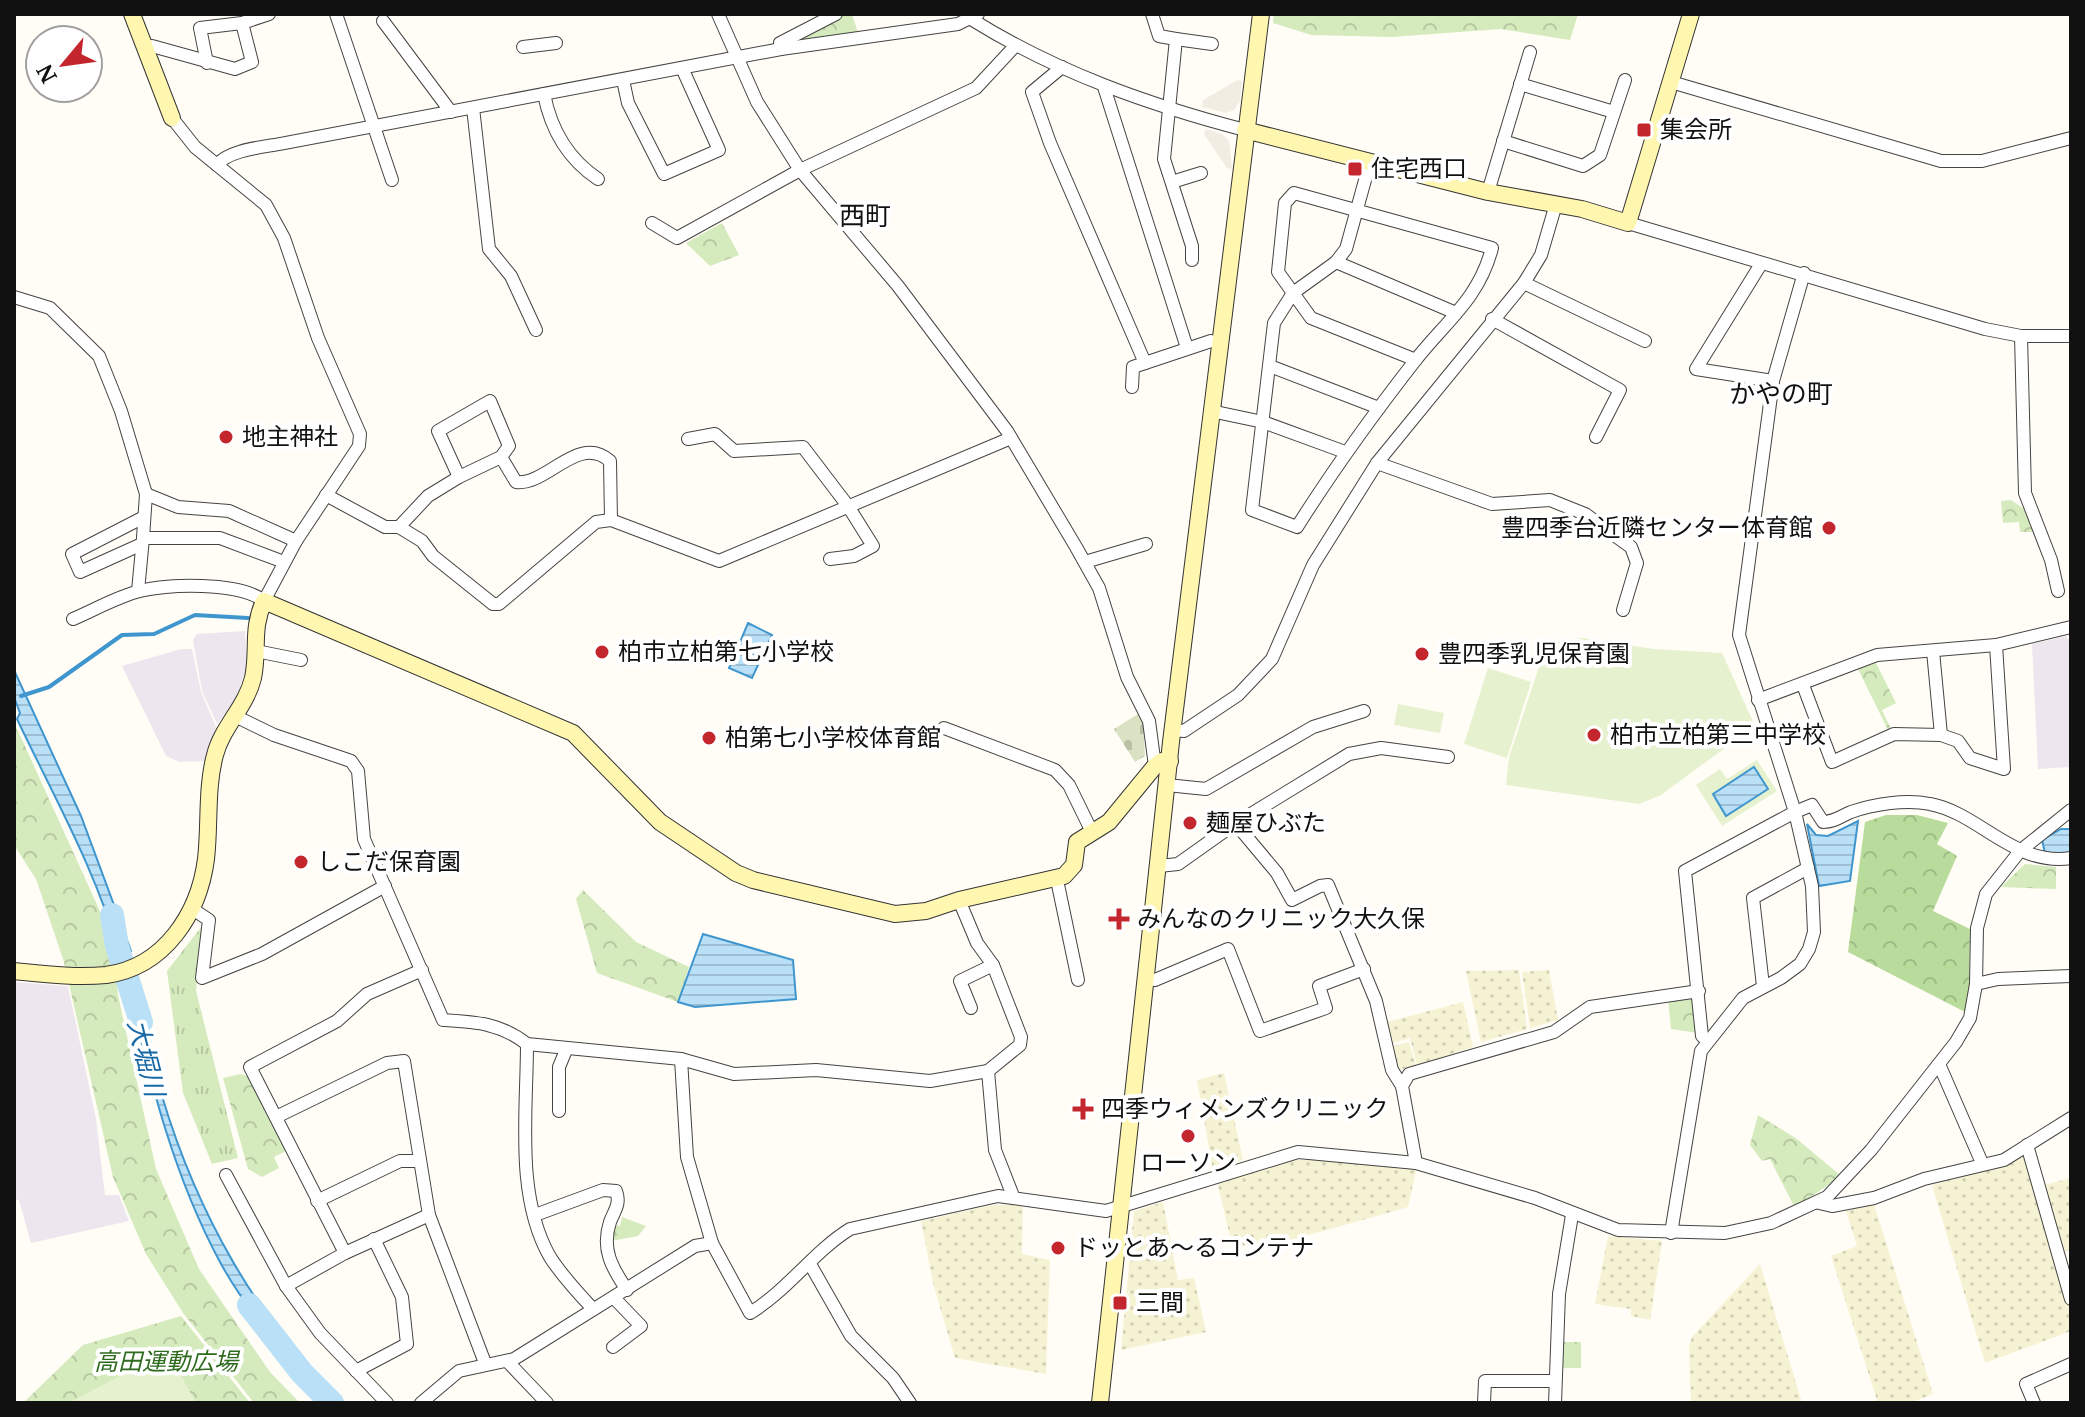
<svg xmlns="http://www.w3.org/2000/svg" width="2085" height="1417" font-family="'Noto Serif','Noto Sans JP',serif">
  <defs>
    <pattern id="farmland-dots" width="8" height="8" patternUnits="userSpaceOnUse" patternTransform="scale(2)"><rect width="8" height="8" fill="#f6f3d4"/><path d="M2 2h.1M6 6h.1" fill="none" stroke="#d2cfb5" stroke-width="1.8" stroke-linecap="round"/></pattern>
    <pattern id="grass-tufts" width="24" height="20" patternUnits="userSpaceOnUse" patternTransform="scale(2)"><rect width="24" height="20" fill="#d5ebbd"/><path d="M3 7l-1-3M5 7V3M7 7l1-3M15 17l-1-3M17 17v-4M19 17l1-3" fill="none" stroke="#b6c8a1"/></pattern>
    <pattern id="forest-crowns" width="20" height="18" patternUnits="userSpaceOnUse" patternTransform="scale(2)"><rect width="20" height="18" fill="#b9dc9c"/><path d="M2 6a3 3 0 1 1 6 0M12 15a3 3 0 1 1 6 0" fill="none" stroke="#9ebc85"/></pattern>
    <pattern id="cemetery-stones" width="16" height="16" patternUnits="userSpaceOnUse" patternTransform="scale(2)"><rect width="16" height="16" fill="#d9e3c4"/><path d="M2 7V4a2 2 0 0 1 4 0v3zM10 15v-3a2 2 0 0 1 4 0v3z" fill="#b9c2a7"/></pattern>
    <pattern id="park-crowns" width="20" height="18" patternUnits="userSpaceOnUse" patternTransform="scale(2)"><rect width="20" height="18" fill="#d5ebbd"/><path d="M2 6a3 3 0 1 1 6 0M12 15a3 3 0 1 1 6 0" fill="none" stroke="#b6c8a1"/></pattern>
    <pattern id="water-rules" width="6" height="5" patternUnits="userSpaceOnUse" patternTransform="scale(2)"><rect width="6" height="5" fill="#b9e0f7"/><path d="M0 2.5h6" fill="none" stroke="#9ebfd3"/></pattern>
  </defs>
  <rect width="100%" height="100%" fill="#fffdf5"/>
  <g fill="#eee6ef">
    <polygon points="245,631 247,666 235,700 217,724 202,691 193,640 197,634"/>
    <polygon points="2066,636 2071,643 2071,767 2038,769 2032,644"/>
    <polygon points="181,649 192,649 201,692 216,727 205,761 179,762 166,756 122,666"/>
    <polygon points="14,982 68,986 96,1119 105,1195 119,1195 129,1221 31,1243 19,1200 14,1199"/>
  </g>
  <g fill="url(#farmland-dots)">
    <polygon points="1519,970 1527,1029 1481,1042 1466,971"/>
    <polygon points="1549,970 1558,1020 1530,1028 1522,972"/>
    <polygon points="1463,1002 1473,1047 1417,1065 1410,1038 1393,1043 1387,1022"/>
    <polygon points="1409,1042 1416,1065 1400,1070 1393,1046"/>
    <polygon points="1224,1073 1243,1160 1213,1170 1197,1080"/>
    <polygon points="2027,1156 2071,1310 2071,1331 1985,1363 1932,1185"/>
    <polygon points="1319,1159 1416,1170 1408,1207 1281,1243 1278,1235 1233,1249 1217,1182 1281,1161"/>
    <polygon points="2071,1178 2071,1250 2063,1252 2044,1185"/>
    <polygon points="1163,1202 1178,1280 1194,1278 1206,1332 1121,1350 1134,1211"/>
    <polygon points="1023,1203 1022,1254 1050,1260 1046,1374 955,1358 933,1283 921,1221 988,1206"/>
    <polygon points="1874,1204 1933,1394 1910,1403 1878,1403 1831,1256 1857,1246 1846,1211"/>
    <polygon points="1608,1236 1662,1241 1650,1320 1631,1316 1631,1309 1595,1304"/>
    <polygon points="1760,1264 1802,1403 1691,1403 1689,1346 1692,1337"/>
  </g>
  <polygon fill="url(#grass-tufts)" points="202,926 196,991 238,1158 212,1164 183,1093 167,971"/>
  <polygon fill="url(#forest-crowns)" points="1886,815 1917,815 1948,823 1937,844 1957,856 1933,911 1970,929 1969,987 1965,1012 1848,952 1865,822"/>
  <polygon fill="url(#cemetery-stones)" points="1138,714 1143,722 1145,756 1135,762 1114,729"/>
  <g fill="url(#park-crowns)">
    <polygon points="838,14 852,14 858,33 793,43"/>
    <polygon points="1274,14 1578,14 1570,40 1501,29 1392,37 1311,35 1273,23"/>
    <polygon points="722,223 739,255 710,266 686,243"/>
    <polygon points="2011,500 2023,508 2036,532 2020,532 2019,522 2003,523 2001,501"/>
    <polygon points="1876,663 1896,703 1882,710 1891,729 1888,730 1858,669"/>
    <polygon points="14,722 99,909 116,962 118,995 156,1169 199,1269 270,1372 300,1403 254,1403 183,1313 146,1254 113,1177 64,962 36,879 14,845"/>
    <polygon points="2025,864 2056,867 2056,889 2001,887"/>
    <polygon points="583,890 636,942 689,967 678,1002 597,973 576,899"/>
    <polygon points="1689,996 1697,1003 1698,1033 1671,1029 1668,999"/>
    <polygon points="241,1074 247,1076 286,1151 274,1157 279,1168 262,1177 248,1169 223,1078"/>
    <polygon points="1758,1115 1797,1139 1841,1176 1795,1208 1770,1159 1762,1161 1750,1145"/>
    <polygon points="622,1217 646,1226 638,1236 611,1241 614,1225 620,1226"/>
    <polygon points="181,1316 250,1403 23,1403 83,1345"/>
    <rect x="1563" y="1342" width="18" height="26"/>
  </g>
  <g fill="#e6f2cf">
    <polygon points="1582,638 1654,649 1722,653 1755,726 1661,795 1639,804 1506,785 1509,757 1547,643"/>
    <polygon points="1488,668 1531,682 1507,758 1464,744"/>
    <polygon points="1398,704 1444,713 1440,733 1394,725"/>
    <polygon points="1757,760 1777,791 1722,826 1696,785 1720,769 1727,779"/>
    <polygon points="168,1351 196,1403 68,1403"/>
  </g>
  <g fill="#f1ede2">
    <polygon points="1238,80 1242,81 1240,101 1234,110 1226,113 1202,107 1203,100"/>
    <polygon points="1206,129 1222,134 1229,141 1232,169 1227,168 1204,134"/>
  </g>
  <g fill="url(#water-rules)" stroke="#3f96cf" stroke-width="2">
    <polygon points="748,623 772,635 752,678 729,668"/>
    <path d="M14,670L81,816L131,951L120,956C97,872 54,797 17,719L20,713L14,697Z"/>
    <polygon points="1754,767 1768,789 1726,816 1713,794"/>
    <polygon points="1858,821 1850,881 1819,886 1807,824 1816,835 1828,836"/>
    <polygon points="2061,829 2071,829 2071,854 2045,853 2042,840"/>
    <polygon points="703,934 793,960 796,999 695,1007 678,1002"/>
    <path d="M141,988C148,1023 152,1061 162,1096C196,1210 256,1320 343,1403H327C290,1358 248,1314 220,1262C174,1177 151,1084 129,991Z"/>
  </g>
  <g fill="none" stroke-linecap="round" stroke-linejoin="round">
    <polyline stroke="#3f96cf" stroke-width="4" points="21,696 49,687 122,635 154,634 195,615 248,618"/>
    <g stroke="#b9e0f7" stroke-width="24">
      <polyline points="112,915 117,946 141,1022"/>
      <polyline points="249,1305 302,1373 332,1403"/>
    </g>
    <g stroke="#444" stroke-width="14">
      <g id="street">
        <polyline points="336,14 392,180"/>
        <polyline points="718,14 757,102 800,170 898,286 1007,431 1076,547 1099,588 1127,677 1149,721 1155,766"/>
        <polyline points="1152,14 1159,36 1176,39 1164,159 1192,246 1192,260"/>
        <path d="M971,19C1056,72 1149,105 1245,130"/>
        <polyline points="383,21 451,112"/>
        <polyline points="1176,39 1212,44"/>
        <polyline points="523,47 556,43"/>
        <polyline points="145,48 152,46 235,69 252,62 242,23"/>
        <polyline points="781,49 780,43 836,14"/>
        <polyline points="207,63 200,28 242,23 269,14"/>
        <polyline points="1062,67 1032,92 1050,143 1145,363"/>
        <polyline points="623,80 628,103 664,174 719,150 682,68"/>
        <polyline points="1671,82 1941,161 1982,161 2071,138"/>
        <polyline points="1520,84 1614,112"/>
        <polyline points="1104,87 1187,348"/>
        <path d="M544,94C551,130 568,159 598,179"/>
        <polyline points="473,108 489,249 511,276 536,330"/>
        <polyline points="1503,141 1583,166 1600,155 1625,80"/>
        <path d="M1370,162L1346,249L1336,262L1293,293L1274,323L1252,510L1297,527C1333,470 1372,416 1414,362C1445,322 1479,299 1492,248L1294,193L1285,203L1278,272L1311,318L1416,360"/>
        <path d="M217,165C229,149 266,147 285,143L781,49L958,24L978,14"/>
        <polyline points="1172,182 1201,173"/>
        <polyline points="1488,192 1530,52"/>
        <polyline points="652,223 677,238 800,170 976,88 1015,46"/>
        <polyline points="1628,223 1985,329 2021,336 2071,336"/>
        <polyline points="1336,262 1456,313"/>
        <polyline points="1761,264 1696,369 1773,381"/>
        <polyline points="1524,283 1645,341"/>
        <polyline points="14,297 50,308 99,356 121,411 146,494"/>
        <polyline points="1492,319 1620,390 1596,437"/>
        <polyline points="2021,336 2025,493 2051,560 2058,591"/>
        <polyline points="1270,366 1379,408"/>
        <polyline points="1132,387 1133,367 1211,341 1219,343"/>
        <polyline points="1211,411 1263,422 1345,452"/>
        <polyline points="688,439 715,434 734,451 803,447 848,506 873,546 854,556 830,559"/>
        <path d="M501,457L459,477L438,431L490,401L509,446L501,457L516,482C547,486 578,433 610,461L611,520"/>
        <polyline points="1377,463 1492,504 1550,500 1585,514 1631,547 1637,563 1623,610"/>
        <polyline points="326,495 385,527 399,527 422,541 433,556 493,604 499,604 596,522 611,520 719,561 1011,438"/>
        <polyline points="399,527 428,496 459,477"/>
        <polyline points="143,538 146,494 178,507 229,511 296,541"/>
        <polyline points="142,544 80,572 72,554 144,517"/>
        <polyline points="1085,562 1146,544"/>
        <polyline points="138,591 143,538 220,538 284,562"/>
        <path d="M73,619C94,610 115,598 136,592C166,583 240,582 264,601L296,541L359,446L360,434L318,338L284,238L266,205L195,147L172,118"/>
        <polyline points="256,651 301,660"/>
        <polyline points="1933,651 1941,735"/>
        <polyline points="1803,685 1832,762 1894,734 1941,735 1958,741 1970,758 2004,769 1996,645"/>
        <polyline points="1758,700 1877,655 1996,645 2071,627"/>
        <path d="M235,716L274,735L351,761L358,771L364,839L443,1020C476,1022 500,1023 527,1044L681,1059L734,1074L816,1070L930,1081L988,1071L995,1150L1013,1196"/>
        <polyline points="944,728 1055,770 1069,785 1092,832"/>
        <polyline points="1173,730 1184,731 1238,695 1272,659 1313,565 1377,463 1524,283 1541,255 1556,204"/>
        <polyline points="1167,785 1206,789 1313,727 1364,711"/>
        <polyline points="1233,825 1241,830 1277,873 1292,900 1320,886 1328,885 1376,1001 1392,1070 1402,1086"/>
        <polyline points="1159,866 1178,864 1233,825 1349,754 1381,748 1448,757"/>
        <polyline points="1057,880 1078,980"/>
        <polyline points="959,900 977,943 993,965 1021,1037 1020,1045 988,1071"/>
        <polyline points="194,910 209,920 202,978 262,954 385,886"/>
        <polyline points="1145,979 1155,980 1228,949 1260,1031 1326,1008 1319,986 1364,969"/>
        <polyline points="1976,984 1998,979 2071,976"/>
        <polyline points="1763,986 1753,898 1808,868"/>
        <polyline points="971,1008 960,981 993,965"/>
        <path d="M1707,1040L1702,1036L1685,871L1795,812L1812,805L1823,822C1835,822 1841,816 1851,812C1874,804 1906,799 1930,804C1979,813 2015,867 2071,858"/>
        <path d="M527,1044C527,1112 515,1196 550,1257C562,1276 578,1293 593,1309"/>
        <polyline points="681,1059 687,1157 712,1243"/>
        <polyline points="1939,1064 1982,1163"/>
        <polyline points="559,1111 559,1067 566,1050"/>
        <polyline points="276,1117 387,1063 404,1061 429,1215 485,1363"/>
        <polyline points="2027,1145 2071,1299"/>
        <polyline points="1416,1163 1402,1086 1409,1074 1554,1032 1590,1007 1699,991"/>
        <polyline points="226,1175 286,1286 320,1333 387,1403"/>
        <polyline points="317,1201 400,1161 420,1161"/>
        <polyline points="1819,1203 1832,1206 1874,1198 1924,1179 2004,1160 2071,1118"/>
        <path d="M535,1215L603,1190L616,1191C621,1204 614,1211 610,1222C601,1249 612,1268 627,1290"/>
        <polyline points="1671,1233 1701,1051 1743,998 1781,978 1800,964 1809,949 1814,932 1812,886 1795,812 1739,635 1773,381 1804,273"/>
        <polyline points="345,1253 250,1067 337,1021 367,994 422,970"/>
        <polyline points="810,1264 851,1336 893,1378 910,1403"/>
        <polyline points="286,1286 345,1253 429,1215"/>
        <polyline points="613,1347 641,1326 614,1298"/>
        <polyline points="507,1361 547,1403"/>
        <polyline points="356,1371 407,1344 402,1297 374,1239"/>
        <path d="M421,1403L459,1371L514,1359L695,1246L712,1243L750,1313C788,1290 813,1252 850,1229L998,1196L1106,1211L1298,1152L1416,1163L1535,1198L1618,1230L1725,1233L1771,1223L1827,1197L1871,1150L1956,1042L1970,1018L1976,984L1977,928L1986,894L2020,851L2071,810"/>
        <polyline points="1484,1403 1485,1381 1555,1381"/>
        <polyline points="1555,1403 1559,1294 1572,1215"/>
        <polyline points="2034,1403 2026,1384 2071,1364"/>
      </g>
    </g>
    <g stroke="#333" stroke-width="18">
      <g id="secondary">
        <polyline points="132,14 172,118"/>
        <polyline points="1245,130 1488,192 1582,209 1628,223 1691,14"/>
        <path d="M14,971C44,974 76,978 106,975C165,967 199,913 206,859C210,825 206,788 215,755C222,727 246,707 253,678C259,649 251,630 264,601L573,733L660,822L736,873L753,880L895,914L926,911L959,900L1064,876L1074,865L1077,842L1109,822L1155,766L1162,761H1170"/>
        <polyline points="1100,1403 1171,742 1261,14"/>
      </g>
    </g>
    <use href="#street" stroke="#fff" stroke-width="12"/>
    <use href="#secondary" stroke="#fff6b0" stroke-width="16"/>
  </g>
  <g fill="#c4262e" stroke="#fff" stroke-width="3">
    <rect x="1636" y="122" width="16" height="16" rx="4"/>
    <rect x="1347" y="161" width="16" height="16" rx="4"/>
    <circle cx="226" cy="437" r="8"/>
    <circle cx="1829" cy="528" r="8"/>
    <circle cx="602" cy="652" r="8"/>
    <circle cx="1422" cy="654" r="8"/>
    <circle cx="1594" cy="735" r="8"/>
    <circle cx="709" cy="738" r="8"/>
    <circle cx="1190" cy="823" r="8"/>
    <circle cx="301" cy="862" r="8"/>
    <path d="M1115 907h8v8h8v8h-8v8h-8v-8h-8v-8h8z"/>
    <path d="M1079 1097h8v8h8v8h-8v8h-8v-8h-8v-8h8z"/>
    <circle cx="1188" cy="1136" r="8"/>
    <circle cx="1058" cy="1248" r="8"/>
    <rect x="1112" y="1295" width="16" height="16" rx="4"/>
  </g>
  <g text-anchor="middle" stroke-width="8" stroke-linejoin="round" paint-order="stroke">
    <g font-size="24" fill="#111" stroke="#fff" text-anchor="start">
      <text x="1660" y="138">集会所</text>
      <text x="1371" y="177">住宅西口</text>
      <text x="242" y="445">地主神社</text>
      <text x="1813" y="536" text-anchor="end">豊四季台近隣センター体育館</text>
      <text x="618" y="660">柏市立柏第七小学校</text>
      <text x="1438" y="662">豊四季乳児保育園</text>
      <text x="1610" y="743">柏市立柏第三中学校</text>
      <text x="725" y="746">柏第七小学校体育館</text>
      <text x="1206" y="831">麺屋ひぶた</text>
      <text x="317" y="870">しこだ保育園</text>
      <text x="1137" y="927">みんなのクリニック大久保</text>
      <text x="1101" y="1117">四季ウィメンズクリニック</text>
      <text x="1188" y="1171" text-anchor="middle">ローソン</text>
      <text x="1074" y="1256">ドッとあ〜るコンテナ</text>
      <text x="1136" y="1311">三間</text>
    </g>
    <g font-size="24" font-style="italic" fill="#2f6b1f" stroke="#fff">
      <text x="166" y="1370">高田運動広場</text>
    </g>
    <g font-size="26" fill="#111" stroke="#fff">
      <text x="865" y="225">西町</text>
      <text x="1781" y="403">かやの町</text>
    </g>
    <g font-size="26" font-style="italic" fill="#1768a6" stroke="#fff">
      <text transform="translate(146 1058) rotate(76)" y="9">大堀川</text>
    </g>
  </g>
  <rect width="2085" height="1417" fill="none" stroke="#111111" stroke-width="32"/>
  <g transform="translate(64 64) rotate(241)"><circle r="38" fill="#ffffff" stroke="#a0a0a0" stroke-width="2"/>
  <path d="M0-6L14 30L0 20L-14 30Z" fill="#c4262e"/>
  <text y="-12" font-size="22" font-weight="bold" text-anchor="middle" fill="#111111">N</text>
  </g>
</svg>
